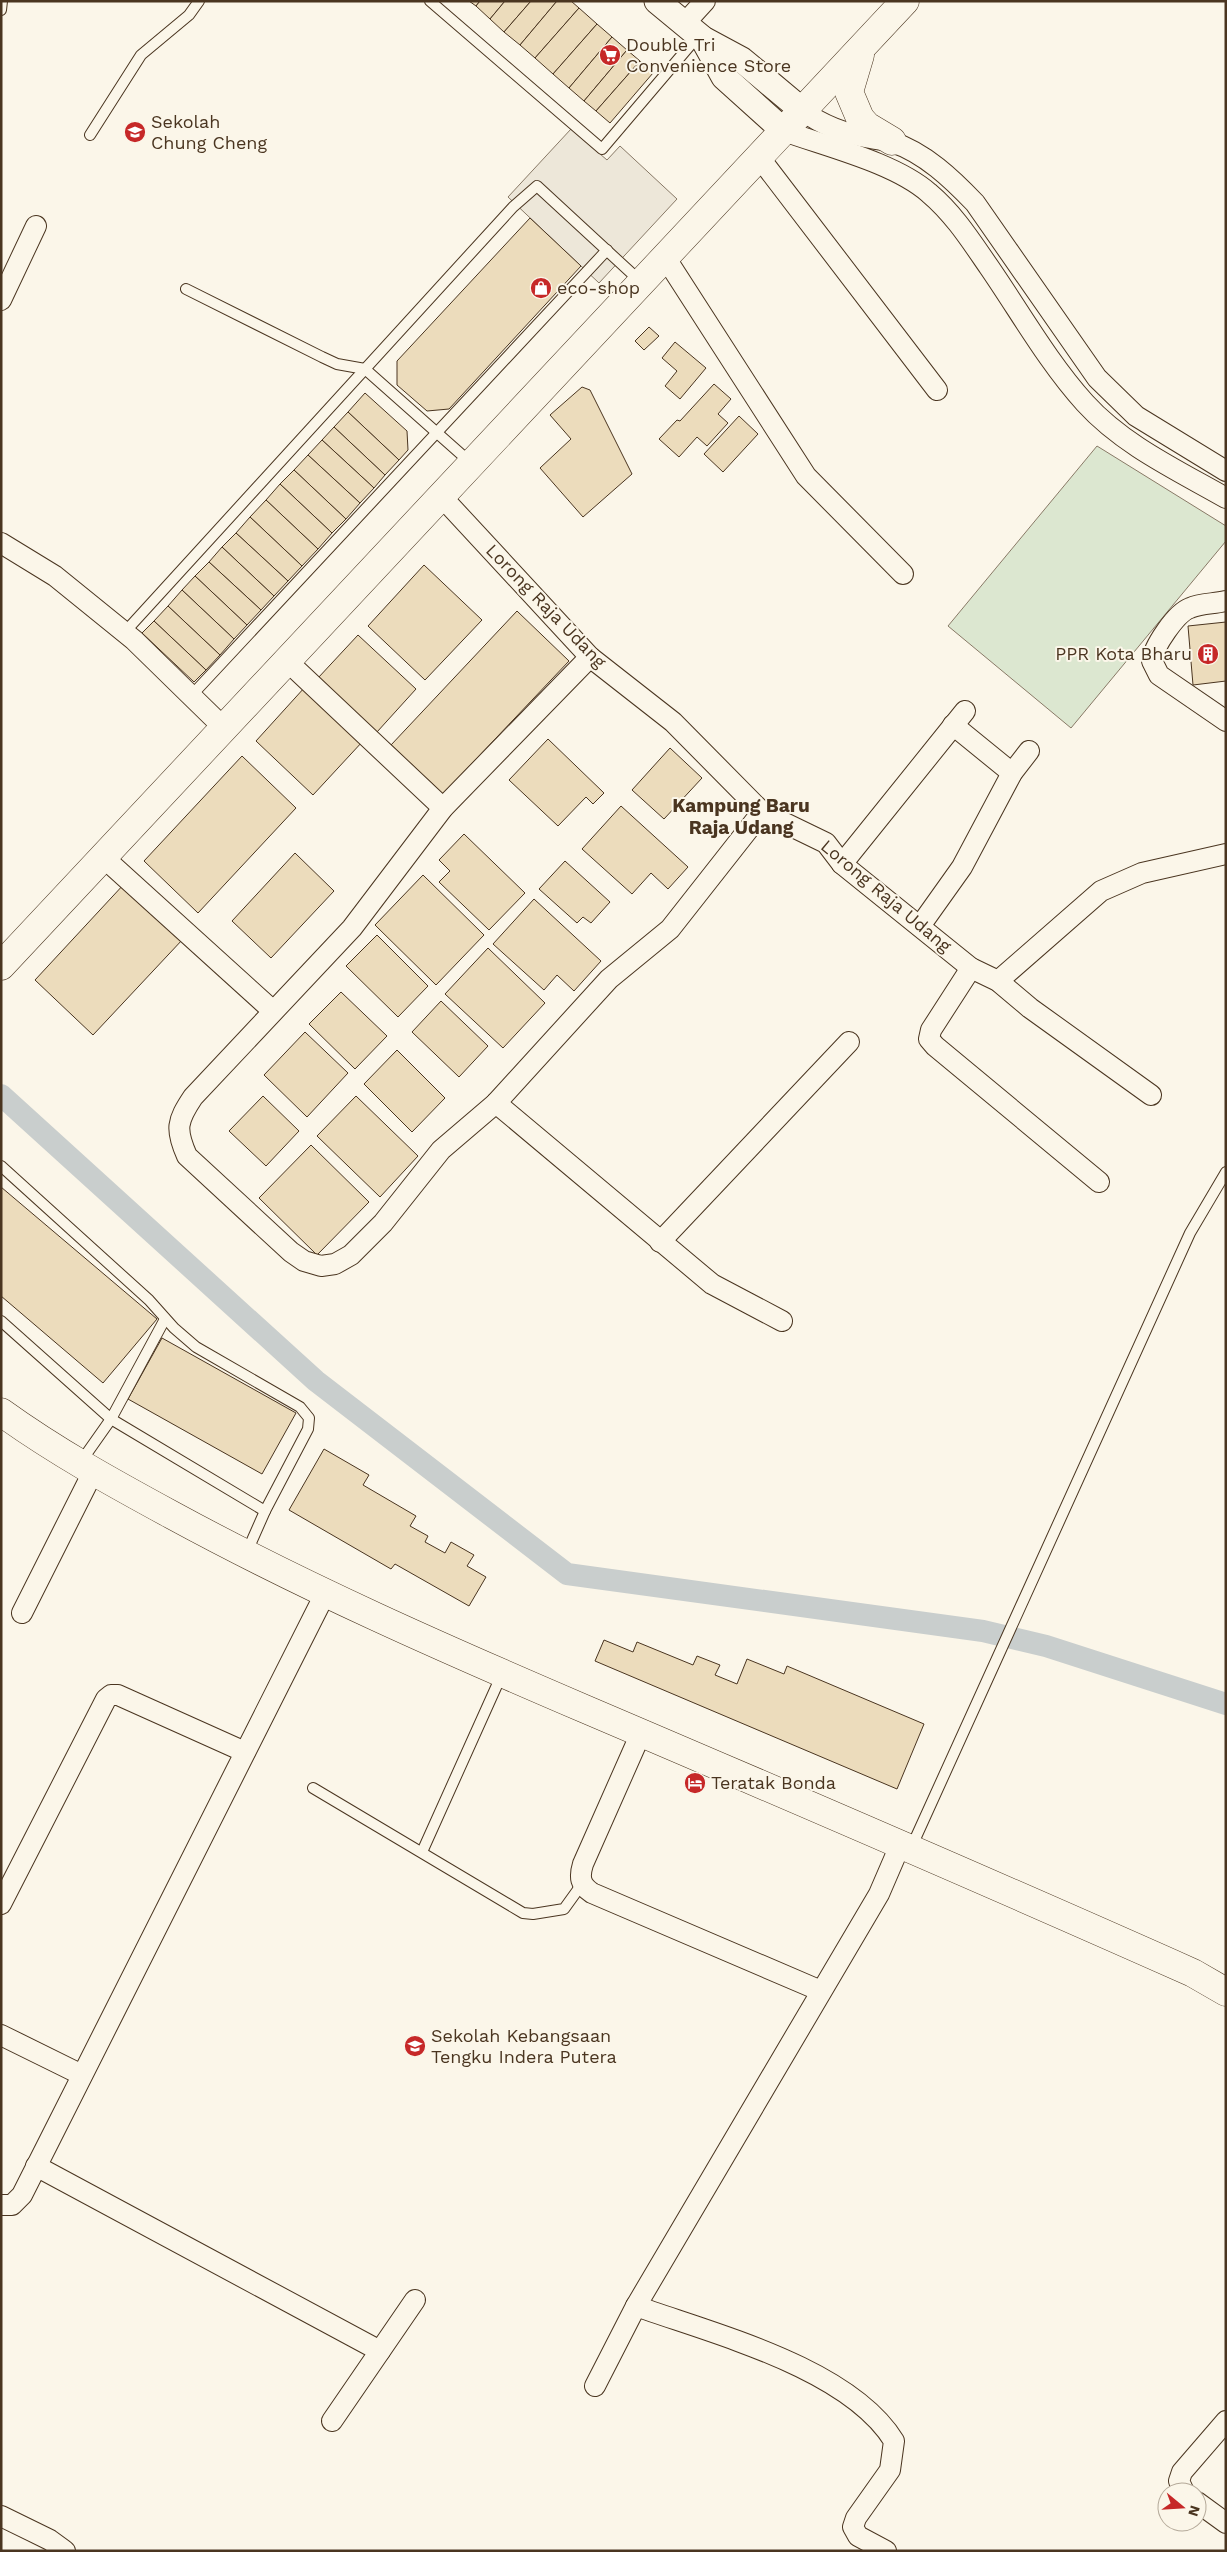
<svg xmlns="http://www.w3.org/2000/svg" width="1227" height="2552" font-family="'Work Sans',sans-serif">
  <rect width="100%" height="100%" fill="#fbf6e9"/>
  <polygon fill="#dce7d0" stroke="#887966" points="1097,446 1226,526 1226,541 1071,728 948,626"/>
  <polygon fill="#ede7d9" stroke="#887966" points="571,129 607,160 620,146 677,199 599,283 508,197"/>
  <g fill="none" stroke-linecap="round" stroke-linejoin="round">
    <polyline stroke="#c9cecd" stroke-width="22" points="1,1095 316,1381 567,1574 983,1631 1046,1646 1226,1704"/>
  </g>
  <g fill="#ecdcbc" stroke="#4a3520">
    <polygon points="469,1 480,1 476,6"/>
    <polygon points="480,1 505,1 490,19 476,6"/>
    <polygon points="505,1 531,1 504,32 490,19"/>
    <polygon points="531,1 557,1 520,45 504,32"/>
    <polygon points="557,1 571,1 579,8 535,58 520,45"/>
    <polygon points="579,8 597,24 553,74 535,58"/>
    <polygon points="597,24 612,37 569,88 553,74"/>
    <polygon points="612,37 627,50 584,101 569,88"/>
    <polygon points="627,50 640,61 596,111 584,101"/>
    <polygon points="640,61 653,73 610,123 596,111"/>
    <polygon points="530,218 581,266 449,409 427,411 397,385 397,361"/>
    <polygon points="649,327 659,336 644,350 635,341"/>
    <polygon points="675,342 706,368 680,399 665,386 677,371 662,358"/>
    <polygon points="714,384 731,399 718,414 728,423 707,446 697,437 679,457 659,439 677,420 680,421"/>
    <polygon points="582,387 590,390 632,474 583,517 540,468 571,439 550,415"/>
    <polygon points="365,393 407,431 408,450 399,460 348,412"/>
    <polygon points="348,412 399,460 385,475 334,427"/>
    <polygon points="739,416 758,434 723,472 704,454"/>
    <polygon points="334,427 385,475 374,488 322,440"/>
    <polygon points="322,440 374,488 360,503 308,455"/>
    <polygon points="308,455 360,503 346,519 294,470"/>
    <polygon points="294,470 346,519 332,533 280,484"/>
    <polygon points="280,484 332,533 318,549 266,500"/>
    <polygon points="266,500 318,549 302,566 250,517"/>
    <polygon points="250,517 302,566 288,581 236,533"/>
    <polygon points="236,533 288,581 274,596 222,547"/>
    <polygon points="222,547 274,596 261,610 209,562"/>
    <polygon points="209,562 261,610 247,625 195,576"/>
    <polygon points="424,565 482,620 425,680 368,626"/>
    <polygon points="195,576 247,625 234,639 182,590"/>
    <polygon points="182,590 234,639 220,655 168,606"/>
    <polygon points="168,606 220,655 206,670 154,621"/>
    <polygon points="517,611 569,661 443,794 391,745"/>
    <polygon points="154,621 206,670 194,682 142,633"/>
    <polygon points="1226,622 1226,681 1193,685 1188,626"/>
    <polygon points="358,635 416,689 377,732 318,678"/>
    <polygon points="305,687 363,741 313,795 256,741"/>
    <polygon points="548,739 604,793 593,804 586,797 558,826 509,780"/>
    <polygon points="670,748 702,778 664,819 632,790"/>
    <polygon points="242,756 296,808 198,913 144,861"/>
    <polygon points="621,806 688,867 668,889 651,873 632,894 582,849"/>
    <polygon points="464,834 525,893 489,930 439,882 450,871 439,860"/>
    <polygon points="295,853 334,891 271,958 232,921"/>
    <polygon points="565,861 610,902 591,923 583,917 577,923 539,889"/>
    <polygon points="423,875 484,935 436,985 375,925"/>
    <polygon points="125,883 183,939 93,1035 35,980"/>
    <polygon points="534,899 601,961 574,991 557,975 544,990 493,944"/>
    <polygon points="377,935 428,986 398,1017 346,966"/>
    <polygon points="488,948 545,1003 503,1048 445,994"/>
    <polygon points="341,992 387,1036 355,1069 309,1024"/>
    <polygon points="441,1001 488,1046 459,1077 412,1032"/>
    <polygon points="305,1032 348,1073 307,1117 264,1075"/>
    <polygon points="397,1050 445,1098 412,1132 364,1084"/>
    <polygon points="263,1096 299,1131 266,1166 229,1131"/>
    <polygon points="356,1096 418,1156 380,1197 317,1136"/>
    <polygon points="311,1145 369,1202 317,1255 259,1198"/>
    <polygon points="1,1187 157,1319 103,1383 1,1296"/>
    <polygon points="162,1338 296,1413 262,1474 128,1399"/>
    <polygon points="324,1449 369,1475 363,1485 416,1516 410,1526 428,1536 425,1542 445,1553 451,1542 474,1555 467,1566 486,1577 469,1606 395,1564 391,1569 289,1510"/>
    <polygon points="604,1640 633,1652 637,1642 693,1665 697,1656 720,1665 715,1675 737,1684 747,1659 784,1674 787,1666 924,1724 897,1789 595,1661"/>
  </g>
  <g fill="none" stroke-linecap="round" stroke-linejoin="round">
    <g stroke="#4a3520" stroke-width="12">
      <g id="service">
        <polyline points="430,1 602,149 698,36"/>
        <polyline points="1,10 2,1"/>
        <polyline points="90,135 141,55 189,15 199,1"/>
        <polyline points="186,289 322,357 337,364 365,369 471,463"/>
        <polyline points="124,633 513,207 537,186 640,281"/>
        <polyline points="191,696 607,250"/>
        <polyline points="1,1166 149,1300 174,1328 196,1347 300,1407 309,1418 308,1429 265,1511 246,1554"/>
        <polyline points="1,1321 111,1419 165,1319"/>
        <polyline points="80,1463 111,1419 265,1511"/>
        <polyline points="313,1788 523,1913 533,1914 564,1909 582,1884"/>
        <polyline points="911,1848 1190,1233 1226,1172"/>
        <polyline points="422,1852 502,1674"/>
      </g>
    </g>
    <g stroke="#4a3520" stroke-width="22">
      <g id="minor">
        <polyline points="684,24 705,1"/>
        <path d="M803,111C822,125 846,134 870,138C877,140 885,139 892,142C925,153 952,179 975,203L1097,378L1136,416L1226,471"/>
        <path d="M784,131C828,147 895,163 929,193C954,214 971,241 989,267C1020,312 1048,362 1085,403C1123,445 1177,470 1226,498"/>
        <polyline points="759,157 937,390"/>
        <polyline points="665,257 806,476 903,574"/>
        <polyline points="1,300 36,226"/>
        <polyline points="441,496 590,657 673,722 762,812 826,843 842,864 971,968 998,981 1030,1008 1151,1095"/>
        <polyline points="1,543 55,576 134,640 224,728"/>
        <path d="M1226,601C1214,604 1201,603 1190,608C1176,613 1153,647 1152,661L1159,675L1226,721"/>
        <path d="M590,657L443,808L352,928L193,1097C177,1121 175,1129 187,1156L291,1252L304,1261L321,1266L335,1264L351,1255L383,1223L441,1150L496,1103L609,979L670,929L762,812"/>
        <polyline points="287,661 443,808"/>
        <polyline points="953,725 1012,773"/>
        <polyline points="103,857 273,1011"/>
        <polyline points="842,864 965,711"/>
        <polyline points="920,926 962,867 1012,773 1029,751"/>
        <polyline points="971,968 931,1030 929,1039 935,1046 1099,1182"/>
        <polyline points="998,981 1101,891 1142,873 1226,854"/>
        <polyline points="496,1103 712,1284 782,1321"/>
        <polyline points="660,1242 849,1042"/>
        <polyline points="22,1613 93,1472"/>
        <path d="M641,1733L583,1864C579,1877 580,1885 592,1893L821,1991"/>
        <polyline points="1,1904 106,1699 111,1695 118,1695 245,1752"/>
        <polyline points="1,2035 82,2075"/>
        <polyline points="36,2166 380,2351"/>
        <polyline points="1,2205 12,2205 22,2195 325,1594"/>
        <path d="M636,2306C714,2334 849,2368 894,2441L890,2470L856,2518L853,2527L858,2536L886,2551"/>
        <polyline points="595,2386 636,2306 879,1894 901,1843"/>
        <polyline points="332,2421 415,2300"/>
        <polyline points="1184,2492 1179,2481 1182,2472 1226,2421"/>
        <polyline points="1197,2502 1226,2523"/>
        <polyline points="1,2516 50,2540 65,2551"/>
      </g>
    </g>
    <g stroke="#4a3520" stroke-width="27">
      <g id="tertiary">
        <polyline points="657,1 703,39 742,60 803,111"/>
        <polyline points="703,39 724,77 784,131"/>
      </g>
    </g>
    <g stroke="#4a3520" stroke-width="29">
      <path id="secondary" d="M1,1412C55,1451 113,1483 172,1515C306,1588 445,1649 585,1709C789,1796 991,1883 1193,1973L1226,1992"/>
    </g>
    <g stroke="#4a3520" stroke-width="29">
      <g id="primary">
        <polyline points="860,55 849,92 860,118 867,126 892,141"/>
        <polyline points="1,966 905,1"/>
      </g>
    </g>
    <use href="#service" stroke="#fbf6e9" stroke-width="10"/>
    <use href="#minor" stroke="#fbf6e9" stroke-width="20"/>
    <use href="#tertiary" stroke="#fbf6e9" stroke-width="25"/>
    <use href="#secondary" stroke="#fbf6e9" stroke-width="28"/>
    <use href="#primary" stroke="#fbf6e9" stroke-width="28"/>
  </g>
  <defs>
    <g id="supermarket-disc" transform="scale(1.125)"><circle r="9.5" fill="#c62828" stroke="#fbf6e9"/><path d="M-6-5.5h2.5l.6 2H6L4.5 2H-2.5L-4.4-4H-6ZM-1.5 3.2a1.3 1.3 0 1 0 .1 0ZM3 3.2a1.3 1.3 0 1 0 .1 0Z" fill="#fff"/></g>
    <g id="school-disc" transform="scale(1.125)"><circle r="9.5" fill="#c62828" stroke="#fbf6e9"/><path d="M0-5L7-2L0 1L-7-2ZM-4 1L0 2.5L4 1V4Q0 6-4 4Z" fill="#fff"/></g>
    <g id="shop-disc" transform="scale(1.125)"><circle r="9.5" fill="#c62828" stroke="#fbf6e9"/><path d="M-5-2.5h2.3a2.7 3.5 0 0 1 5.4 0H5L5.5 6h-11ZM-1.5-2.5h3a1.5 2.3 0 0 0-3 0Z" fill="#fff"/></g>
    <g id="building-disc" transform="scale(1.125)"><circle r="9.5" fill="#c62828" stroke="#fbf6e9"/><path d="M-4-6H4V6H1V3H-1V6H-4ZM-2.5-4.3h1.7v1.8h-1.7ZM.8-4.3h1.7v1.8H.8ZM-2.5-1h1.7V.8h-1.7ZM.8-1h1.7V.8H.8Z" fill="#fff"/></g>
    <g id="hotel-disc" transform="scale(1.125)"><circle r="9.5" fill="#c62828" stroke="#fbf6e9"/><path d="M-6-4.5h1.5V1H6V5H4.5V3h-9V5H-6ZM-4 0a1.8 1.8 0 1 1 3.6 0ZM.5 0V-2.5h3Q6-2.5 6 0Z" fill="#fff"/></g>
  </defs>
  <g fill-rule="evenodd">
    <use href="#supermarket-disc" x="610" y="55"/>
    <use href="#school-disc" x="135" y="132"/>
    <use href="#shop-disc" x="541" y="288"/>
    <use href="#building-disc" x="1208" y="654"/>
    <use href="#hotel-disc" x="695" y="1783"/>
    <use href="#school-disc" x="415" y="2046"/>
  </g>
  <g text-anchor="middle" stroke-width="4" stroke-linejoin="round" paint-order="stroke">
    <g font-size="18" fill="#4a3520" stroke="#fbf6e9" text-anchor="start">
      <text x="626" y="51">Double Tri<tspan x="626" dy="21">Convenience Store</tspan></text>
      <text x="151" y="128">Sekolah<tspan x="151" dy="21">Chung Cheng</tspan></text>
      <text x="557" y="294">eco-shop</text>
      <text x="1192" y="660" text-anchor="end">PPR Kota Bharu</text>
      <text x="711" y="1789">Teratak Bonda</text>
      <text x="431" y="2042">Sekolah Kebangsaan<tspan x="431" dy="21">Tengku Indera Putera</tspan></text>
    </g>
    <g font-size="18" fill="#4a3520" stroke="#fbf6e9">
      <text transform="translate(546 606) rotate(46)" y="6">Lorong Raja Udang</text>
      <text transform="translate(886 896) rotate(40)" y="6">Lorong Raja Udang</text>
    </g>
    <g font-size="19" font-weight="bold" fill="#4a3520" stroke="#fbf6e9">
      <text x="741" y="812">Kampung Baru<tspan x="741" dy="22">Raja Udang</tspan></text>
    </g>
  </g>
  <rect width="1227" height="2552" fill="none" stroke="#4a3520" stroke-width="5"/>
  <g transform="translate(1182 2507) rotate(108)"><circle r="24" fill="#fbf6e9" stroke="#b4a999"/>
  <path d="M0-4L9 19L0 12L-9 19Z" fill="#c62828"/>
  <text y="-8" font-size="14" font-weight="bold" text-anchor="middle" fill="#4a3520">N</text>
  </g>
</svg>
